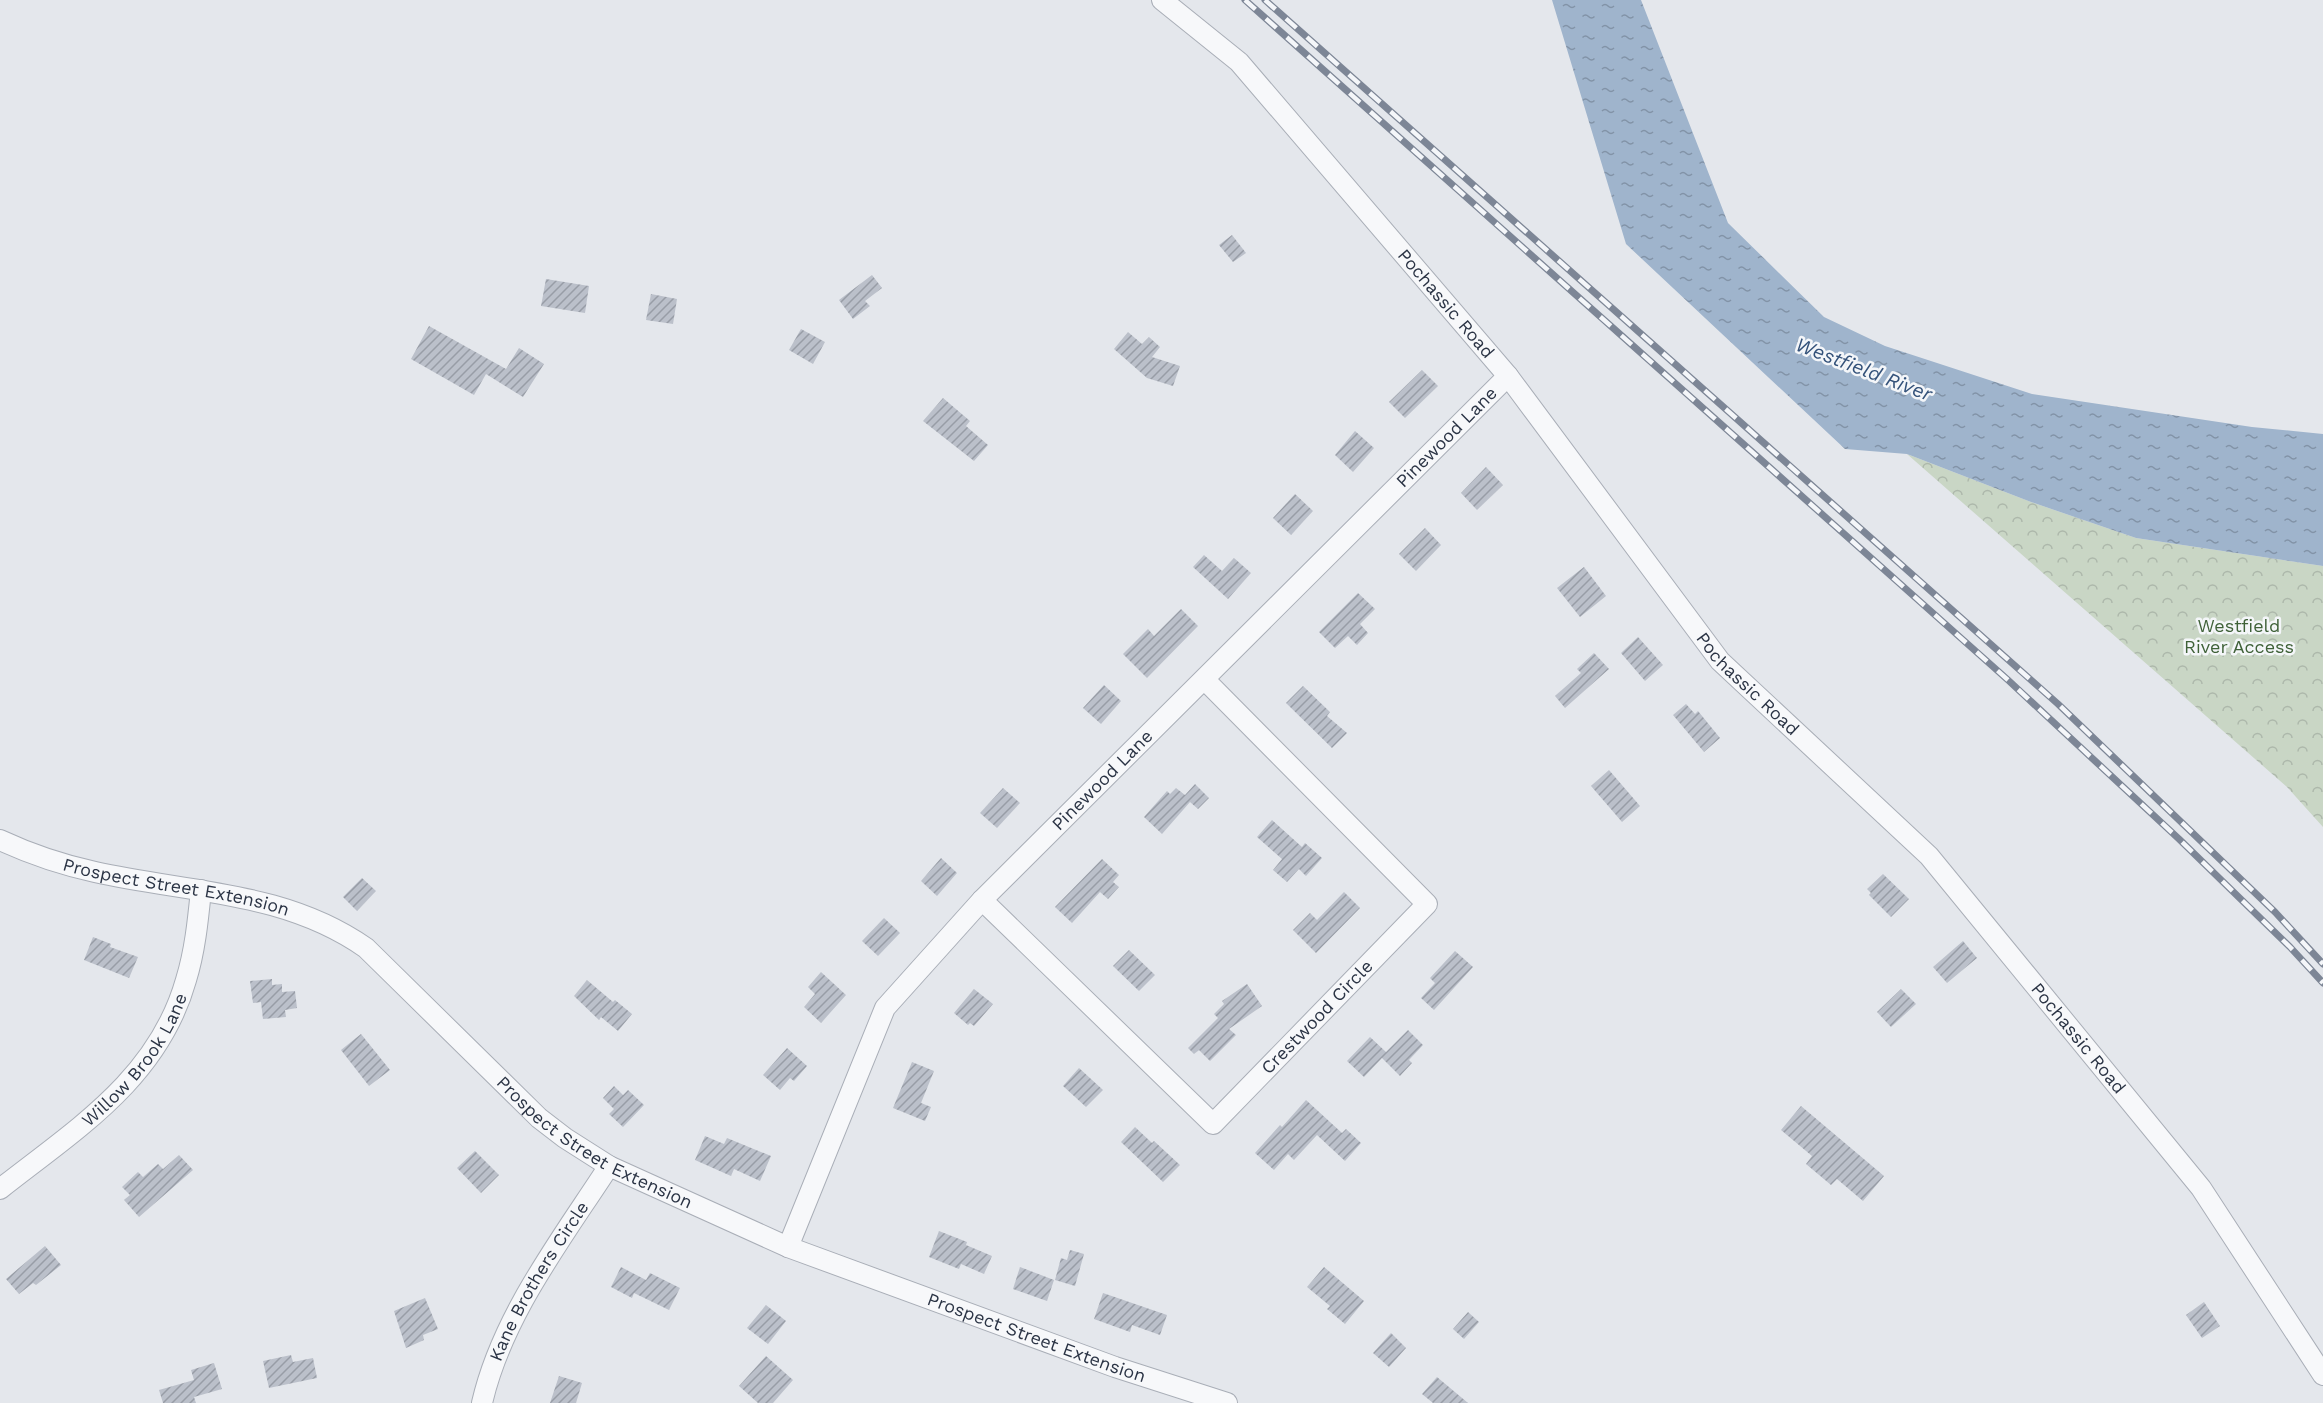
<svg xmlns="http://www.w3.org/2000/svg" width="2323" height="1403" font-family="'Work Sans',sans-serif">
  <defs>
    <pattern id="park-crowns" width="20" height="18" patternUnits="userSpaceOnUse" patternTransform="scale(1.5)"><rect width="20" height="18" fill="#c9d6c5"/><path d="M2 6a3 3 0 1 1 6 0M12 15a3 3 0 1 1 6 0" fill="none" stroke="#adb8ab"/></pattern>
    <pattern id="water-ripples" width="26" height="14" patternUnits="userSpaceOnUse" patternTransform="scale(1.5)"><rect width="26" height="14" fill="#9fb4cc"/><path d="M2 4q2-2 4 0t4 0M15 11q2-2 4 0t4 0" fill="none" stroke="#8293a7"/></pattern>
    <pattern id="building-hatch" width="6" height="6" patternUnits="userSpaceOnUse" patternTransform="scale(1.5)"><rect width="6" height="6" fill="#bbc0ca"/><path d="M-1 1l2-2M0 6l6-6M5 7l2-2" fill="none" stroke="#989da6"/></pattern>
  </defs>
  <rect width="100%" height="100%" fill="#e4e7ec"/>
  <polygon fill="url(#park-crowns)" points="1907,454 2031,502 2136,538 2323,566 2323,827 2287,787"/>
  <polygon fill="url(#water-ripples)" points="1552,0 1641,0 1728,223 1824,317 1885,346 2032,394 2252,427 2323,434 2323,566 2136,538 2031,502 1907,454 1845,449 1626,244"/>
  <g fill="url(#building-hatch)">
    <polygon points="1232,235 1246,253 1233,262 1219,245"/>
    <polygon points="872,275 882,288 865,301 870,306 853,319 839,300"/>
    <polygon points="546,279 589,286 585,313 541,306"/>
    <polygon points="651,294 677,299 673,324 646,320"/>
    <polygon points="429,326 506,369 519,348 544,364 523,397 486,374 474,395 411,359"/>
    <polygon points="801,329 825,342 813,364 789,350"/>
    <polygon points="1128,332 1142,344 1149,337 1160,347 1152,357 1180,366 1173,386 1147,378 1114,349"/>
    <polygon points="1422,370 1438,386 1405,418 1389,402"/>
    <polygon points="943,398 970,421 966,426 988,445 974,461 923,421"/>
    <polygon points="1355,431 1374,448 1353,472 1335,455"/>
    <polygon points="1486,467 1503,485 1477,510 1461,493"/>
    <polygon points="1295,494 1313,511 1291,535 1273,518"/>
    <polygon points="1425,528 1441,545 1416,571 1399,554"/>
    <polygon points="1204,555 1222,571 1234,558 1251,573 1228,599 1193,567"/>
    <polygon points="1584,567 1606,596 1580,617 1557,588"/>
    <polygon points="1358,593 1375,609 1360,624 1368,633 1357,645 1348,636 1335,648 1319,632"/>
    <polygon points="1181,609 1198,626 1147,678 1123,654 1148,629 1154,636"/>
    <polygon points="1638,637 1663,665 1645,681 1621,653"/>
    <polygon points="1594,653 1609,669 1565,708 1555,696 1581,673 1577,669"/>
    <polygon points="1104,685 1121,701 1101,724 1083,708"/>
    <polygon points="1303,686 1330,712 1327,716 1347,733 1332,748 1286,703"/>
    <polygon points="1686,704 1695,714 1698,711 1720,738 1704,752 1673,715"/>
    <polygon points="1609,770 1640,806 1622,822 1591,786"/>
    <polygon points="1195,784 1209,798 1198,809 1190,802 1162,834 1144,817 1167,791 1170,794 1176,788 1185,795"/>
    <polygon points="1003,788 1020,803 997,828 980,813"/>
    <polygon points="1272,820 1302,847 1305,843 1322,858 1306,876 1299,869 1287,882 1273,870 1282,859 1257,837"/>
    <polygon points="941,858 957,873 937,896 921,881"/>
    <polygon points="1102,859 1119,875 1113,882 1119,887 1108,899 1100,892 1072,923 1055,907"/>
    <polygon points="1883,874 1909,899 1891,917 1869,895 1871,893 1867,889"/>
    <polygon points="362,878 376,891 357,911 343,897"/>
    <polygon points="1344,892 1360,908 1316,953 1293,930 1310,913 1317,920"/>
    <polygon points="884,918 900,933 878,956 862,941"/>
    <polygon points="93,937 111,944 110,947 138,957 129,978 84,960"/>
    <polygon points="1963,941 1977,958 1947,983 1933,967"/>
    <polygon points="1129,950 1155,975 1139,991 1113,966"/>
    <polygon points="1455,951 1473,967 1434,1010 1421,998 1435,983 1430,978"/>
    <polygon points="821,972 846,995 821,1023 804,1007 815,994 808,987"/>
    <polygon points="272,979 272,985 282,984 282,992 295,991 297,1008 285,1010 286,1017 263,1019 261,1002 253,1003 250,981"/>
    <polygon points="587,980 613,1002 615,1000 632,1014 618,1031 601,1017 599,1020 574,996"/>
    <polygon points="1247,984 1262,1006 1229,1029 1236,1035 1210,1061 1199,1050 1194,1054 1188,1048 1218,1018 1214,1014 1224,1004 1222,1001"/>
    <polygon points="974,989 993,1004 974,1026 970,1023 968,1025 954,1013"/>
    <polygon points="1901,989 1916,1004 1891,1027 1877,1012"/>
    <polygon points="1408,1030 1423,1045 1409,1060 1412,1063 1400,1076 1382,1058 1364,1077 1347,1061 1370,1037 1386,1052"/>
    <polygon points="361,1034 390,1070 369,1086 341,1050"/>
    <polygon points="787,1048 807,1066 794,1081 790,1078 780,1090 763,1075"/>
    <polygon points="912,1062 934,1071 921,1103 931,1107 925,1121 893,1108"/>
    <polygon points="1079,1068 1103,1090 1086,1107 1063,1086"/>
    <polygon points="614,1086 623,1095 628,1090 644,1105 623,1127 609,1114 614,1109 603,1098"/>
    <polygon points="1306,1100 1342,1133 1346,1129 1361,1143 1345,1161 1317,1135 1294,1160 1288,1154 1274,1170 1255,1153 1280,1125 1282,1127"/>
    <polygon points="1801,1106 1884,1176 1863,1201 1837,1179 1831,1185 1806,1164 1812,1156 1781,1130"/>
    <polygon points="1135,1127 1152,1143 1154,1141 1180,1165 1163,1182 1121,1142"/>
    <polygon points="705,1136 724,1144 727,1138 771,1156 760,1181 734,1169 731,1176 695,1160"/>
    <polygon points="475,1151 499,1175 481,1193 457,1168"/>
    <polygon points="179,1155 193,1170 139,1217 124,1200 130,1195 122,1187 138,1172 143,1177 158,1164 163,1169"/>
    <polygon points="939,1231 967,1242 966,1245 992,1256 984,1274 961,1264 959,1269 929,1257"/>
    <polygon points="45,1246 61,1265 36,1285 33,1283 19,1294 6,1279"/>
    <polygon points="1070,1250 1084,1254 1075,1286 1055,1280 1061,1258 1067,1260"/>
    <polygon points="621,1267 646,1280 650,1273 680,1288 669,1310 634,1293 632,1298 611,1287"/>
    <polygon points="1020,1267 1054,1280 1047,1301 1013,1289"/>
    <polygon points="1324,1267 1364,1301 1345,1324 1327,1309 1330,1306 1307,1287"/>
    <polygon points="1103,1293 1167,1315 1160,1335 1132,1325 1130,1332 1094,1319"/>
    <polygon points="425,1298 438,1329 423,1335 424,1340 406,1348 394,1311"/>
    <polygon points="2204,1302 2220,1326 2202,1338 2186,1315"/>
    <polygon points="766,1305 786,1321 768,1344 747,1328"/>
    <polygon points="1468,1312 1479,1322 1464,1339 1453,1329"/>
    <polygon points="1391,1333 1406,1348 1389,1367 1373,1353"/>
    <polygon points="291,1355 293,1362 313,1358 317,1378 269,1388 263,1361"/>
    <polygon points="766,1356 793,1380 773,1403 758,1403 739,1386"/>
    <polygon points="214,1363 222,1389 194,1397 196,1403 163,1403 159,1390 194,1380 191,1370"/>
    <polygon points="559,1376 582,1383 576,1403 550,1403"/>
    <polygon points="1437,1377 1468,1403 1433,1403 1422,1394"/>
  </g>
  <g fill="none" stroke-linecap="round" stroke-linejoin="round">
    <g stroke="#a9aeb7" stroke-width="22">
      <g id="minor">
        <path id="s1" d="M1162,0L1239,62L1508,376L1720,661L1929,856L2201,1188L2323,1375"/>
        <path id="s2" d="M0,840C30,854 63,865 95,872C189,893 285,891 366,948L539,1118L565,1138L609,1166L788,1247L1115,1367L1227,1403"/>
        <path id="s3" d="M982,900L1213,1124L1427,904L1205,680"/>
        <path id="s4" d="M0,1189C76,1129 158,1079 186,980C195,951 198,920 201,890"/>
        <path id="s5" d="M788,1247L885,1008L982,900L1508,376"/>
        <path id="s6" d="M482,1403C502,1316 561,1240 609,1166"/>
      </g>
    </g>
    <use href="#minor" stroke="#f7f8fa" stroke-width="20"/>
    <g stroke="#7d8696" stroke-width="7">
      <g id="rail">
        <polyline points="1245,0 2008,680 2179,839 2290,947 2323,983"/>
        <polyline points="1265,0 2058,704 2275,912 2323,964"/>
      </g>
    </g>
    <use href="#rail" stroke="#f4f6f9" stroke-width="4.5" stroke-dasharray="14" stroke-linecap="butt"/>
  </g>
  <g text-anchor="middle" stroke-width="5" stroke-linejoin="round" paint-order="stroke">
    <g font-size="18" fill="#2b3445" stroke="#f4f6f9">
      <text dy="6" stroke="none"><textPath href="#s1" startOffset="417">Pochassic Road</textPath></text>
      <text dy="6" stroke="none"><textPath href="#s5" startOffset="1059">Pinewood Lane</textPath></text>
      <text dy="6" stroke="none"><textPath href="#s1" startOffset="903">Pochassic Road</textPath></text>
      <text dy="6" stroke="none"><textPath href="#s5" startOffset="573">Pinewood Lane</textPath></text>
      <text dy="6" stroke="none"><textPath href="#s2" startOffset="183">Prospect Street Extension</textPath></text>
      <text dy="6" stroke="none"><textPath href="#s3" startOffset="471">Crestwood Circle</textPath></text>
      <text dy="6" stroke="none"><textPath href="#s1" startOffset="1389">Pochassic Road</textPath></text>
      <text dy="6" stroke="none"><textPath href="#s4" startOffset="189">Willow Brook Lane</textPath></text>
      <text dy="6" stroke="none"><textPath href="#s2" startOffset="687">Prospect Street Extension</textPath></text>
      <text dy="6" stroke="none"><textPath href="#s6" startOffset="135">Kane Brothers Circle</textPath></text>
      <text dy="6" stroke="none"><textPath href="#s2" startOffset="1173">Prospect Street Extension</textPath></text>
    </g>
    <g font-size="18" fill="#3f6138" stroke="#f4f6f9">
      <text x="2239" y="632">Westfield<tspan x="2239" dy="21">River Access</tspan></text>
    </g>
    <g font-size="20" font-style="italic" fill="#34527a" stroke="#f4f6f9">
      <text transform="translate(1864 369) rotate(21)" y="7">Westfield River</text>
    </g>
  </g>
</svg>
